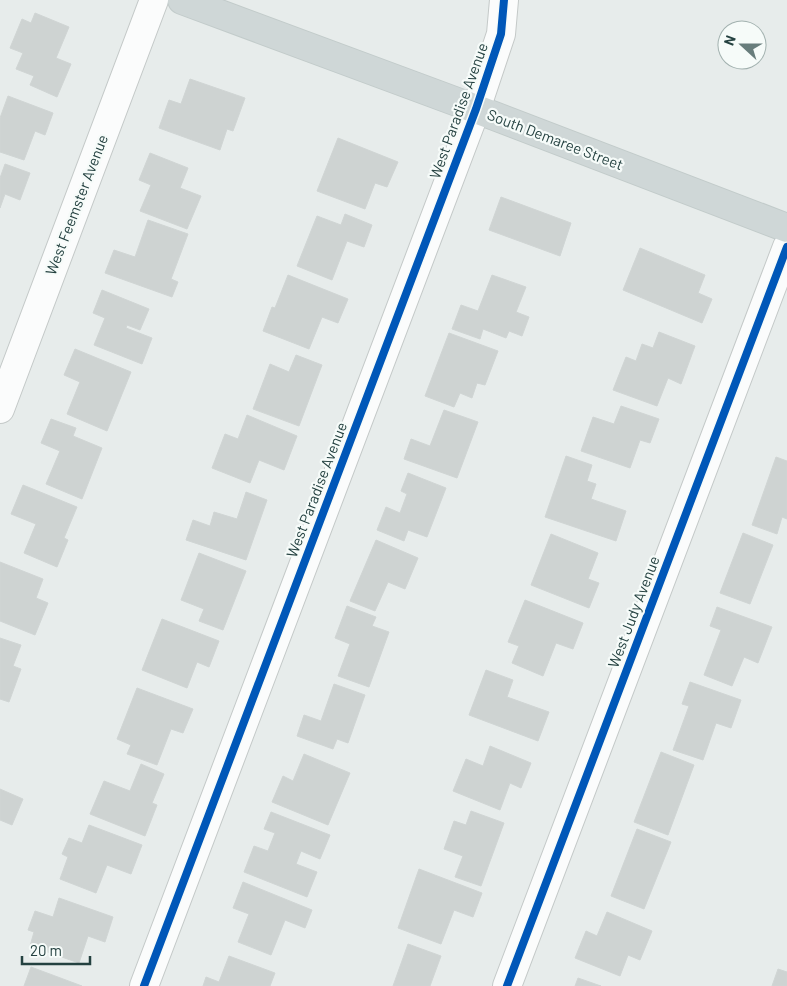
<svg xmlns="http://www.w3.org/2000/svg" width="787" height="986" font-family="Barlow,sans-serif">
  <rect width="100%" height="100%" fill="#e7eceb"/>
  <g fill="#ced3d2" stroke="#d0d5d4">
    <polygon points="35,13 69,27 56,58 71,64 57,97 30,85 34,76 16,69 23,53 10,48 22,19 31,23"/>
    <polygon points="190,79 245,98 233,131 227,129 220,150 159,128 169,100 181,104"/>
    <polygon points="8,96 53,113 45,135 35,131 24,160 0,152 0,118"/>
    <polygon points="338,138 398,162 387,187 375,183 365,209 317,191"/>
    <polygon points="150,153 188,168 180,188 201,196 187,229 140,211 151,185 139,180"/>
    <polygon points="5,164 30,173 20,200 5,194 0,208 0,178"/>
    <polygon points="501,197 571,223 560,256 489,230"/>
    <polygon points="345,214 372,225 364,247 347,241 332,280 297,266 317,216 341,225"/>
    <polygon points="148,220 188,234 171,279 178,282 172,297 105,273 114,250 135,257"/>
    <polygon points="640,248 705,275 698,293 712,299 702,323 623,290"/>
    <polygon points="288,275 348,299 338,323 322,317 309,349 263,331 272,307 275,308"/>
    <polygon points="492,275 526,287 516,312 529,317 522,336 509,331 506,338 483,329 480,339 452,329 461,305 478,311"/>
    <polygon points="102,290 149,309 140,330 127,325 126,328 152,338 142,364 94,345 105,318 93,313"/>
    <polygon points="659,332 695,346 681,384 668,378 657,406 613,390 626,357 636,361 642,344 653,348"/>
    <polygon points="449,333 498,351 485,385 477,383 472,398 460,393 454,407 425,396"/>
    <polygon points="75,349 131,372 107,431 67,414 80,382 64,375"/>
    <polygon points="296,355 322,365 299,426 253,409 270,364 289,372"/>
    <polygon points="621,406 659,419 650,443 640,440 630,468 581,451 593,417 614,424"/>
    <polygon points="444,410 478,422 457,478 404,459 411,439 430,446"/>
    <polygon points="247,415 297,436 284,470 259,460 250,483 212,468 225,434 238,439"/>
    <polygon points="51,419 76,428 73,436 102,448 82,499 46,484 60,451 41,443"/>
    <polygon points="566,456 592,465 587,481 596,484 591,499 626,511 616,541 545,517"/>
    <polygon points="776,457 787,461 787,519 782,517 777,534 752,525"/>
    <polygon points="408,473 446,488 427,537 408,530 404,541 377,530 386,507 400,513 407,494 401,491"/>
    <polygon points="23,485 77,507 64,538 68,540 57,567 24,553 36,524 11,514"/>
    <polygon points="246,492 267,500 246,560 186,540 193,520 210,526 214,512 237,519"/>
    <polygon points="743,533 773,545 750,604 720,593"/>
    <polygon points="551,534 598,553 588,579 599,583 589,608 531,585"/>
    <polygon points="376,540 418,558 405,589 388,582 375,611 350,601"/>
    <polygon points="199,553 246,571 223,630 199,621 204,609 181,600"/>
    <polygon points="0,562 43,579 36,598 48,603 35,635 0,621"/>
    <polygon points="525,600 583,623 573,649 556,643 543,676 512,663 519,646 508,642"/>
    <polygon points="347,606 376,617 372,626 389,632 369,687 338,676 350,644 335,638"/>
    <polygon points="717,607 772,627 758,663 744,657 732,686 704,675 721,630 710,626"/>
    <polygon points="162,619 219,641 209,667 197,662 187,688 142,670"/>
    <polygon points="0,638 21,645 13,666 21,669 9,702 0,699"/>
    <polygon points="486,670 513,680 507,697 549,712 538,741 469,715"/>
    <polygon points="690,682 741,700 731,728 716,723 703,760 673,750 689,706 682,704"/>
    <polygon points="334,684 365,695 348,743 337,739 333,749 297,736 304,715 321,721"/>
    <polygon points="137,688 193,709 183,733 171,729 157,765 127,754 131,745 117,739"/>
    <polygon points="490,746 531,763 521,788 510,783 500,810 453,791 466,759 483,766"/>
    <polygon points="661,752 694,765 668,835 634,822"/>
    <polygon points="304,754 350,773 328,825 272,802 283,776 293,781"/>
    <polygon points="141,764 164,774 152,803 157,805 145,836 90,814 104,781 130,791"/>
    <polygon points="0,789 23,799 12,825 0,820"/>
    <polygon points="471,811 504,823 481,886 455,877 463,856 444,849 454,821 466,825"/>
    <polygon points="271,812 330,835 320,859 301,851 296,864 317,872 307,897 244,872 254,846 268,851 275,833 264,829"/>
    <polygon points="89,825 142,845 131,874 107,865 96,893 60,879 68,857 62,854 69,838 82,843"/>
    <polygon points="637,829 671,842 644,909 611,896"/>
    <polygon points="419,869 482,893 473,917 454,910 441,944 398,928"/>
    <polygon points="243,882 312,910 305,928 285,920 271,955 238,942 249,914 233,908"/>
    <polygon points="59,898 113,917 105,942 88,936 79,963 30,946 34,932 28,930 35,911 53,917"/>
    <polygon points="607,912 652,931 640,960 628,955 620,976 575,958 586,931 597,936"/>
    <polygon points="408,944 441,956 430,986 393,986"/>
    <polygon points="229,956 275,973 270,986 203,986 206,977 219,982"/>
    <polygon points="31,967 82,986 24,986"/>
    <polygon points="778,969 787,972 787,986 772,986"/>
    <polygon points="578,978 601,986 575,986"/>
  </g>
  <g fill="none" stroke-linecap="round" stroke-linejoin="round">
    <g stroke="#c4c9c8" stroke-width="30">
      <g id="minor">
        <polyline points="0,409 154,0"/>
        <polyline points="144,986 476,109 501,34 504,0"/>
        <polyline points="507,986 787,247"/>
      </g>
    </g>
    <g stroke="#c2cbca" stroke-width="30">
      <polyline id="major" points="182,0 476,109 787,228"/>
    </g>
    <use href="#minor" stroke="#fbfcfc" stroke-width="28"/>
    <use href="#major" stroke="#cfd7d7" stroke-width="28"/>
    <g stroke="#f6fbf9" stroke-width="11">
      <g id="cycleway">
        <polyline points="144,986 476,109 501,34 504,0"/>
        <polyline points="507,986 787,247"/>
      </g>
    </g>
    <use href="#cycleway" stroke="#0057b8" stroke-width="8"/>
  </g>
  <g text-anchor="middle" stroke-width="4.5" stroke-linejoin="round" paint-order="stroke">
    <g font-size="15" fill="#244140" stroke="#f6fbf9">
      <text transform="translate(459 111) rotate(-70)" y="5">West Paradise Avenue</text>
      <text transform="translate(555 140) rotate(21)" y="5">South Demaree Street</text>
      <text transform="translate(77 205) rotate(-69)" y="5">West Feemster Avenue</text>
      <text transform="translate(317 490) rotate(-69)" y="5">West Paradise Avenue</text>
      <text transform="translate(634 612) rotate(-69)" y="5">West Judy Avenue</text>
    </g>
  </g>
  <g transform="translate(742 45) rotate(291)"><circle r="24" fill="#f6fbf9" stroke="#a2b1af"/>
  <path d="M0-4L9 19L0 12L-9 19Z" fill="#687d7c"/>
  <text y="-8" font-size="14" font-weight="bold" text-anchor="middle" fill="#244140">N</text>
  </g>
  <path d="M22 956v8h68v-8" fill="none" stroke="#244140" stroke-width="2.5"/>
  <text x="30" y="956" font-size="15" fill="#244140" stroke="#f6fbf9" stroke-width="4" paint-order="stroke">20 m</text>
</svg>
